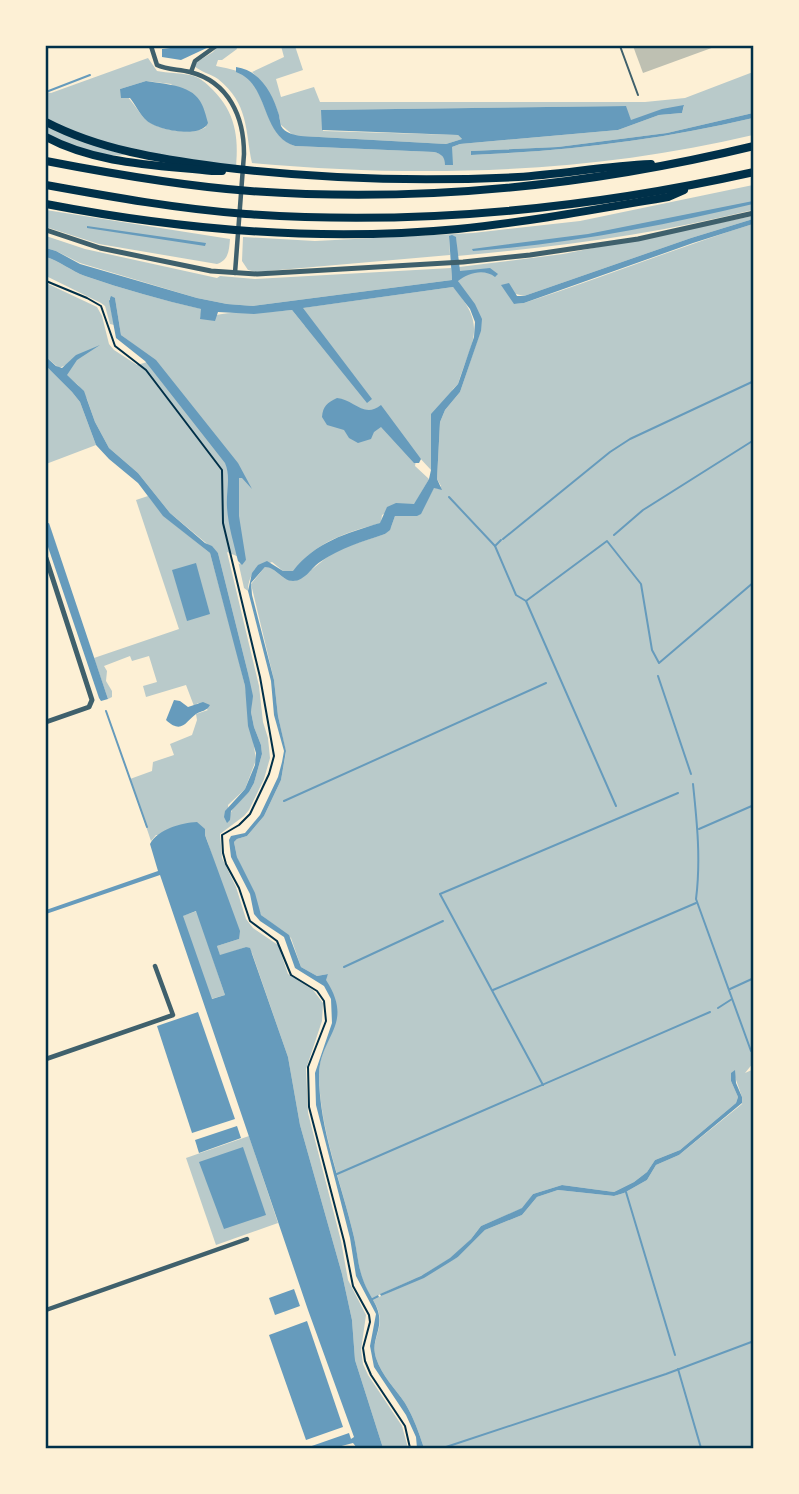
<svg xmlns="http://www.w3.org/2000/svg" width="799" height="1494" font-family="Ubuntu,sans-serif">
  <rect width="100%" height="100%" fill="#fdf0d5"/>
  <g fill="#b9caca" fill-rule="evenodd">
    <path d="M218,46H236L237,49L222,60H218L216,66C225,68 237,70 244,74C267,90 265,137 295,146L434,152L441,154L445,159V164L452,147L460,144L618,130L659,115L682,113L684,106L631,121L625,106L322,110L323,131L458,135L462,139L446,144L301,136L293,135L281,125C278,105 267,87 252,72L284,57L281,46H295L303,70L276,79L281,97L314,87L320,102H645L685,98L753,72V113L667,133L558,147L471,151V155C567,151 660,140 753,118V135C589,174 419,178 252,163C245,130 249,104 218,79C211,74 201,72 194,66L195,63L213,52Z"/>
    <path d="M148,58L157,71C168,73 179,73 190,75C200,77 206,83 213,90C235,112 239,137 236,167C171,157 104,152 46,120V92L51,93ZM146,81L171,84L206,127C193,136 158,130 146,120C137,111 131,98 120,89Z"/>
    <path d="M46,126L87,143L126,155C102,158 68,146 46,135Z"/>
    <path d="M753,185V210C656,234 557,247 457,256L456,237H449L450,255L256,272L248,270L242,261L243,237L315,241L473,233L580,221Z"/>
    <path d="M46,210L230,239C229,250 229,260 217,264L99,244L46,227Z"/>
    <path d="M753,216V219L691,238L524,296L516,294L514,304L524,303C601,278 676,248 753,224L754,1062L745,1073L754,1069L753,1448H424C419,1433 414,1418 405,1403C395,1388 382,1376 376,1358C369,1336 390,1327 373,1300L458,1257L485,1230L522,1215L537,1197L558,1190L614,1196L624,1193L647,1180L656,1165L679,1155L742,1104V1097L735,1077L731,1081L738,1097L736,1103L680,1150L655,1160L647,1172L634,1182L614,1192L562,1185L533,1194L523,1208L481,1226L471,1239L451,1258L421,1276L372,1298C358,1276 359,1262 354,1237C342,1184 320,1131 319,1076C319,1038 353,1022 325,980L328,974L317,976L301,967L291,938L261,915L237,857L234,842L237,839L247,836L264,816L281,780L286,752L278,716L274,680L251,584L265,567H270L284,578L293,581L300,579L336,550L385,534L391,527L395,516H409L430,495L434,487L438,489L441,486L437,479L440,422L445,410L460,392L481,330L458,281L459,267L563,254Z"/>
    <polygon points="46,236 85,249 217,278 220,276 255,279 451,268 452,280 253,306 227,304 197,298 80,263 56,251 46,248"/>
    <path d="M46,257C60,261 71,271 85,276C123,289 162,300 202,309L200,319C229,309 261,314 292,310L305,326L302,308L453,287C488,327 472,339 458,384L453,389L431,444V470L417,455L415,466L429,479L414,505L402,504L382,515L381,523C347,532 315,542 294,571H283L272,562C257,569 248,573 248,591L244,588L238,561L239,564L246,560L227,552L259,686L263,722L268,738L270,758L264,779L249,810L244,816L220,834L222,858L236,887L246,919L253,928L278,945L288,974L313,990L323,1003L322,1021L306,1069L308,1113L341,1241L348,1280L366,1315L361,1350L363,1364L368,1375L402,1426L408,1448H383L355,1360L352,1320L342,1274L300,1125L288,1057L252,953L246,947L220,956L217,946L239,939L207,840L205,835H156L151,841L130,779L152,771L153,762L174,755L170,744L192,735L197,720L196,714L208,710L198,703L194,706L186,685L146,697L143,686L157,682L149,656L132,661L130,656L104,666L107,671L106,681L112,691V697L108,699L94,658L179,629L136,500L148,496L164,516L210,553L236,649L245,686L256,760L245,789L228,805L229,817L233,808L249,792L254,783L262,754L261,745L254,727L251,712L252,700L248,673L218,553L170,513L138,473L109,448L95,422L87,399L78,385L66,375L74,363L71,360L66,365L59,368L46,357V283L97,307L102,316L109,344L114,350L137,365L154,360L121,335L115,298L109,299L114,325L110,324L105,306L101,303L46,276Z"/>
    <polygon points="46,366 72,392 80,402 96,445 46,464"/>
    <polygon points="197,911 225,995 211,999 182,916"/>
    <polygon points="249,1136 278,1223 216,1245 186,1158"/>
  </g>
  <g fill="#669bbc" fill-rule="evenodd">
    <polygon points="187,46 211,46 181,60 162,57 162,49"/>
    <path d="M236,67C260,70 273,94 279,115C279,116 281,125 281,126C285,133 294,135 301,136L446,144L462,139L458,135L322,130L321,110L626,106L631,120L662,109L684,105L682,113L659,115L618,130L460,144L452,147L453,165H445C445,157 442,154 434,152L295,146C260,135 270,84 236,72Z"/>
    <path d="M146,81C162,84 190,84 200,101C204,107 206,116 208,123C201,139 158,130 147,121C140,115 135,104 130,98H121L120,89Z"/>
    <path d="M753,113V118C660,140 567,151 471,155V151L558,147L667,133Z"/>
    <path d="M753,201V204C662,226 567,244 473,251L472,249L588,234Z"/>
    <polygon points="753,219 753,224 693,243 524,303 514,304 501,285 509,283 517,296 524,296 691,238"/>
    <polygon points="87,226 206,243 205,246 87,228"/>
    <path d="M452,235L456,237L460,271L490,268L498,274L495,277C484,268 468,273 458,281L475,304L482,319L481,331L460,392L445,410L440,422L437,479L442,490L434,488L421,514L417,516H395L390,530L385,534C361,542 342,547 320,562C312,567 305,581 293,581C282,581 276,567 265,567L251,583L252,595L274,680L278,716L286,751L281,780L264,816L247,836L237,839L234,842L237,857L255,893L261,915L289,935L301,967L317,976L328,974L326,980C355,1025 320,1035 319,1075C319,1130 342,1184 354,1237C359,1261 358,1275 372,1298L378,1295L379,1297L373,1300C389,1327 369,1336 376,1358C382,1376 395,1388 405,1403C414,1418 419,1433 424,1448H417L416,1437L406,1415L374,1367L370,1346L376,1314L356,1276L350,1238L316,1105L315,1073L332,1023L331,999L324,986L295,968L284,937L260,921L254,914L250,894L231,857L229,840L231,836L245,833L260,815L278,777L282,762L284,751L274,715L271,681L248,591L252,573L258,565L267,561L283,571H293C315,542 347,533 380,523L387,507L396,503L414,504L429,479L431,470V414L458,384L474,337L475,322L470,309L453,287L303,308L372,399L367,403L292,310L254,314L218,312L215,321L200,319L201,309C162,300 123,289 85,276C71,271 60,261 46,257V248L56,251L80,264L197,298L227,304L253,306L452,280L449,236Z"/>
    <path d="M111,296L115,298L121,335L156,360L238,463L252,489L242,478H239V516L246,560L242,565L238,561C234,544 228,525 227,507C226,491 231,477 225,463L145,361L116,338L109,301Z"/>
    <polygon points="100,345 77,360 67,375 84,391 95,422 109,448 138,473 170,513 205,543 212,546 218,553 248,673 253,696 251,712 254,727 261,745 262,754 254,783 249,792 231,811 230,820 227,823 224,817 225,811 245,789 255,765 256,753 248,726 245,686 210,553 163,516 138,483 109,459 96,445 80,402 72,392 46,366 46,357 56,366 62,368 76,355"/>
    <path d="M337,398C353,399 364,419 381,405L421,459L419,463H414L381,427L374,432L371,439L358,443L349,438L344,430L327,425L322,417C323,406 327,403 337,398Z"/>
    <polygon points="49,523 108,699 101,701 99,698 46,541 46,524"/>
    <polygon points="196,563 210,614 187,621 172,570"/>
    <path d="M174,700L180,701L188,707L203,702L210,705C206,712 202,710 196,714C186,721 182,735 166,720Z"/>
    <path d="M197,822L205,829V835L240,931L239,939L217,946L220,955L246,947L250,948L288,1057L300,1125L342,1274L352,1320L355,1360L383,1448H357L353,1443L334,1448H306L349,1433L351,1439L354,1437L308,1310L160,875L46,914V910L158,871L150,844C158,829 181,823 197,822ZM196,911L225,995L212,999L183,916Z"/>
    <polygon points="198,1012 235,1119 192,1133 157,1026"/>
    <polygon points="735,1070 736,1083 742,1097 742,1103 679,1155 656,1165 647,1180 624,1193 614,1196 558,1190 537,1197 522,1215 485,1230 458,1257 424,1278 381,1296 380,1294 421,1276 450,1258 471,1239 481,1226 522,1208 533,1194 562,1185 614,1192 634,1182 647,1172 655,1160 680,1150 736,1103 738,1097 731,1081 731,1073"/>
    <polygon points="237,1126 241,1138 199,1153 195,1140"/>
    <polygon points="243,1147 266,1215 224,1229 199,1162"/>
    <polygon points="294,1289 300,1306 275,1315 269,1298"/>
    <polygon points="307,1321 343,1427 306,1440 269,1335"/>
  </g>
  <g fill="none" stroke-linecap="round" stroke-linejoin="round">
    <g stroke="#669bbc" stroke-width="2">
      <polyline points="46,92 90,75"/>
      <polyline points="449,497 495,546 516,595 526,601 616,806"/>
      <polyline points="614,535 643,510 754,440"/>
      <polyline points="503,539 610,452 630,439 754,381"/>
      <polyline points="495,546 501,540"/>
      <polyline points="526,601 607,541 641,584 652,650 659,663 754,582"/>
      <polyline points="658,676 691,774"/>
      <polyline points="106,711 147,827"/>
      <path d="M693,784C697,822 701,860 696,899L751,1051"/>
      <polyline points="284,801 546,683"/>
      <polyline points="699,829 754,805"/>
      <polyline points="344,967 443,921"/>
      <polyline points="730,989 754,978"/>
      <polyline points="493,990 696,903"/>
      <polyline points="718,1008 732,999"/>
      <polyline points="543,1085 440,894 678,793"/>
      <polyline points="337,1174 710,1012"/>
      <polyline points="626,1192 675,1355"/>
      <polyline points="678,1369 701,1448"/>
      <polyline points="443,1448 666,1374 754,1341"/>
    </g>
  </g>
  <polygon fill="#bec0b2" points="633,46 717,46 643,73"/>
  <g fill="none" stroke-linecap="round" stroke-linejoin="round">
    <polyline stroke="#003049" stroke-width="2" points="46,281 87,298 101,306 115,346 146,370 222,470 223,523 260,677 274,756 269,774 250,814 239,825 222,835 223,853 226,864 239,888 250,921 277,941 291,975 317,991 324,1001 326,1021 308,1067 309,1107 344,1241 353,1286 369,1315 370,1322 363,1348 365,1361 371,1375 405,1426 410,1448"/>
    <polyline stroke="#3f606c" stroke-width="2" points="620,46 638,95"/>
    <g stroke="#3f606c" stroke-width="4.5">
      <path d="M151,46L157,65C167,70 179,69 190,72C229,82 244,117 244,154L235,273"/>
      <polyline points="191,72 195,61 216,46"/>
      <polyline points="46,1059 173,1015 155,966"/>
      <polyline points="46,1310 247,1239"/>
    </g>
    <g stroke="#3f606c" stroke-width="5">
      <polyline points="46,230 100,248 211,271 257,274 463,262 530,255 638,239 754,213"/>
      <polyline points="46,558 92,700 89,707 46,722"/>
    </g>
    <g stroke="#003049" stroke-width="8">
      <path d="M46,122C100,150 160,159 220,167C319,179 418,182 518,177C562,174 606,166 651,164"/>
      <path d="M46,137C96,164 156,165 212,171H222"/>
      <path d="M46,161C113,174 181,186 250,191C419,203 589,186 754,146"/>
      <path d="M46,185C112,197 179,209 246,214C416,226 588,209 754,172"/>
      <path d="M46,204C181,230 321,242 458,229C528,222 598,209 668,197L684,190"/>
    </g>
  </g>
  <rect width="799" height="1494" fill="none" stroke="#fdf0d5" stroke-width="94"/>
  <rect x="47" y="47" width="705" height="1400" fill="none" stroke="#003049" stroke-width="2.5"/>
</svg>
